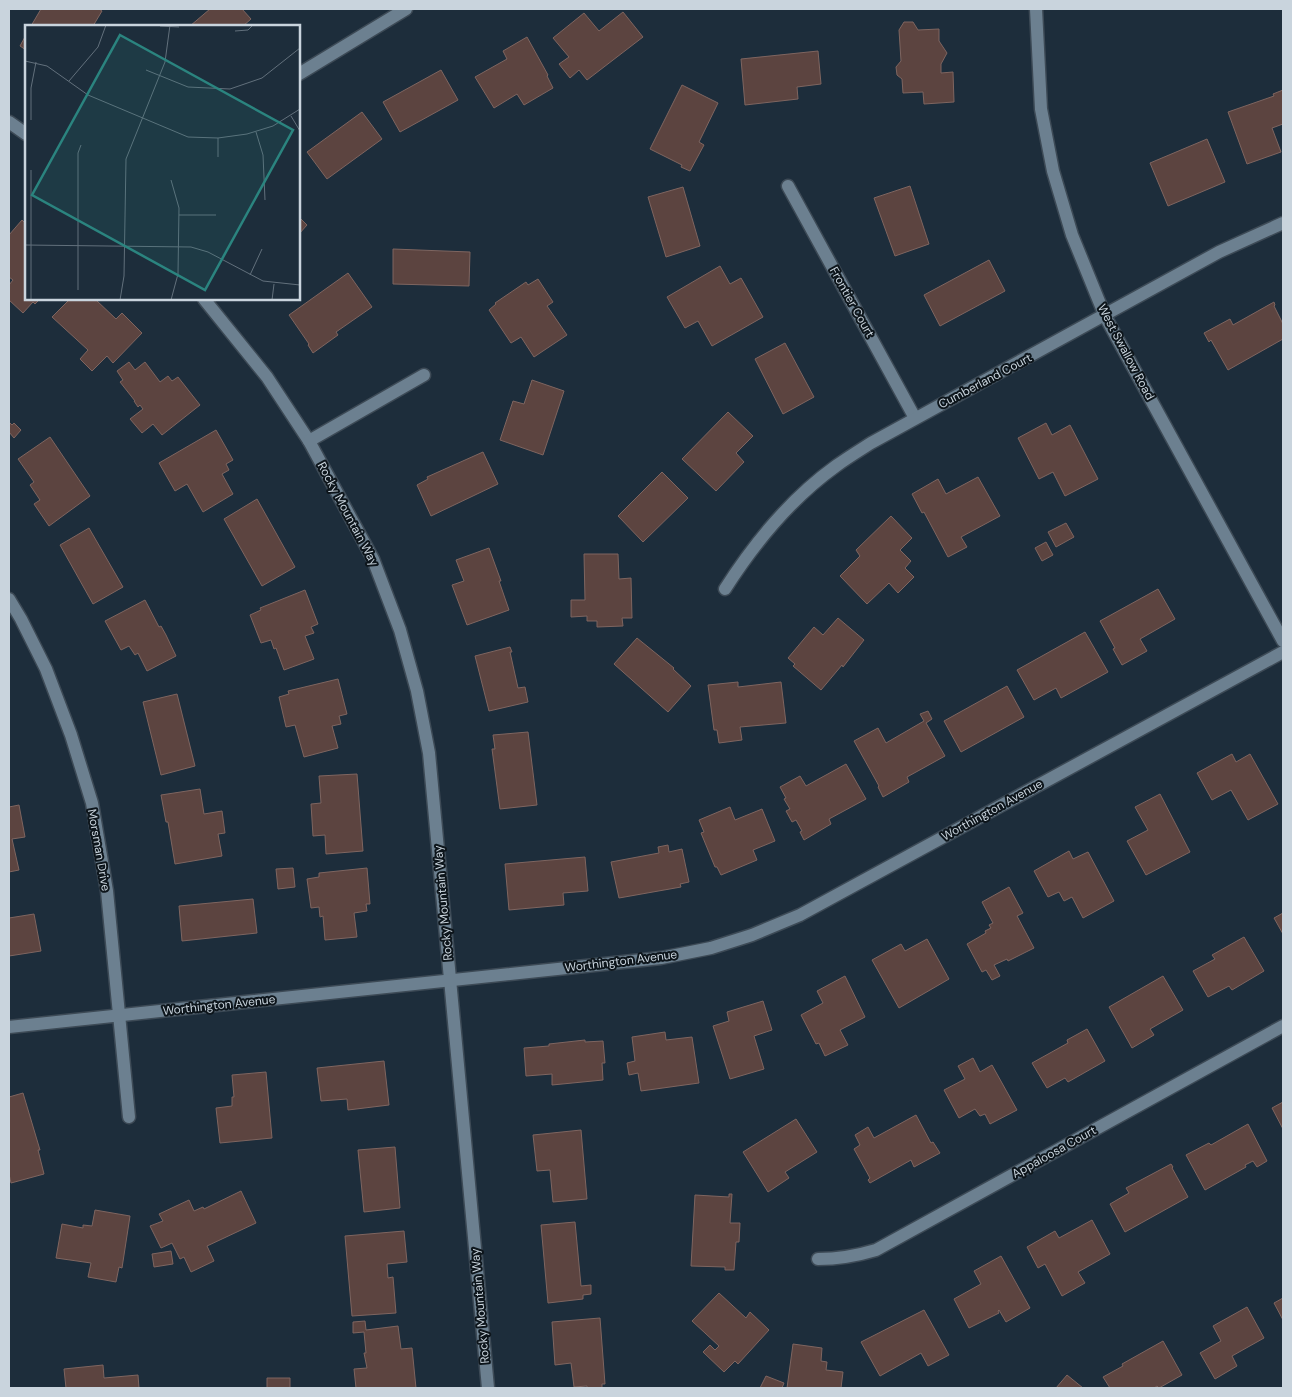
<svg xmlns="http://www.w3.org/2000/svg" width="1292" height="1397" font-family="'DM Sans',sans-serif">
  <rect width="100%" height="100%" fill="#1d2d3b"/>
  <g fill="#5c4440" stroke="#7e6560">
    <polygon points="41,9 99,9 102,11 93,26 31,26"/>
    <polygon points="210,9 242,9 251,19 243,26 190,26"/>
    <polygon points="623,12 643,37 587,80 579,70 570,78 559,64 569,57 553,38 584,13 599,31"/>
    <polygon points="904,22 913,22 918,30 939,29 939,41 947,53 941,64 941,73 953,72 954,102 924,104 923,92 903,93 902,79 897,75 896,67 901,61 899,30"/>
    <polygon points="26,35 26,50 20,46"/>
    <polygon points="527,37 548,75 547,76 553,88 524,105 517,94 494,108 475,77 507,59 503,51"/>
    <polygon points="818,51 821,84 797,87 798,99 745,105 741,59"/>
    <polygon points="441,70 458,100 400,132 383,102"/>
    <polygon points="682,85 718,103 699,142 704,145 690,171 681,167 682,165 650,149"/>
    <polygon points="1283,90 1283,124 1272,128 1281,152 1247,164 1228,112 1274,96 1273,94"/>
    <polygon points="362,112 382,139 327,179 307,152"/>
    <polygon points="1207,139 1225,182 1168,206 1150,163"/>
    <polygon points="910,186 929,244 895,256 874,198"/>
    <polygon points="683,187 700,246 666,257 648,197"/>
    <polygon points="299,217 307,225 299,234"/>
    <polygon points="22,220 26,224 26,299 40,299 35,304 33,302 23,313 9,300 9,285 13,280 9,277 9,235"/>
    <polygon points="393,249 470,252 469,286 393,284"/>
    <polygon points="989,260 1005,291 940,326 924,295"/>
    <polygon points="720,266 730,284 741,278 763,317 712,346 698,321 685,328 667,297"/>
    <polygon points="348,273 372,307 336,332 338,335 313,353 308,345 309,344 289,315"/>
    <polygon points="538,279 553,302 547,306 567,335 534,357 521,337 511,343 489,310 496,304 495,303 526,282 528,285"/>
    <polygon points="70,299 95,299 116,319 122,313 142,333 113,363 107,356 92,371 80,359 88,350 52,317"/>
    <polygon points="1274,302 1275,305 1274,306 1283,324 1283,339 1228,370 1211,340 1209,342 1204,333 1230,319 1233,325"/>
    <polygon points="785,343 814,397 783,414 755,359"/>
    <polygon points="129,362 135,370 145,362 160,382 168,376 172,381 178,377 200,405 162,435 153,424 142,433 130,419 143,409 140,405 138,407 134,401 135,401 120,382 123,380 117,371"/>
    <polygon points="532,380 564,391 543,455 500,440 513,401 524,404"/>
    <polygon points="728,412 753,436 736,453 744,462 716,491 682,459"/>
    <polygon points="9,422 12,425 14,423 21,430 14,438 9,432"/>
    <polygon points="1046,423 1052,435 1070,425 1098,479 1065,496 1053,472 1039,479 1018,438"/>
    <polygon points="216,430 233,460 226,464 229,470 222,474 233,494 203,512 187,484 175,491 159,463"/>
    <polygon points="50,437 90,496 49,526 34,504 40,500 30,485 34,482 18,459"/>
    <polygon points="483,452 498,484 431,516 417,485 428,479 427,477"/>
    <polygon points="662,472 688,498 643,542 618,516"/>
    <polygon points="978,477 1000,516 961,537 967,547 948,557 924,512 922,513 912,494 938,479 946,494"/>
    <polygon points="257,499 295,567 262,586 224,519"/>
    <polygon points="891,516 912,538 900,550 911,561 905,568 914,577 898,593 889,583 867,604 840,576 860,556 856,550"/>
    <polygon points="1066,523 1074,537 1056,547 1048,532"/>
    <polygon points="89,528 123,587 93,604 60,545"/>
    <polygon points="1046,542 1053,555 1042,561 1035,548"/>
    <polygon points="489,548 501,581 499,581 509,610 467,625 452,585 464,581 456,560"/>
    <polygon points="584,554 618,554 619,579 631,578 632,618 622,618 623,626 597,627 597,621 587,621 587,616 571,617 571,600 585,600"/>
    <polygon points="1158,589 1175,619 1140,639 1147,651 1122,665 1113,649 1115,648 1100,621"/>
    <polygon points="305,590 318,624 311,627 314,633 305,636 314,659 284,670 276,648 274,649 271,640 261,643 250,615 261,610 260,608"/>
    <polygon points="145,600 159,627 161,626 166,635 176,656 147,671 138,653 135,655 129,646 121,650 105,621"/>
    <polygon points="838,618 864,640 843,667 842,665 821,690 793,666 795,664 788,658 814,627 823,635"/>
    <polygon points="1085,632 1108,672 1061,698 1056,688 1034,700 1017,670"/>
    <polygon points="637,638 674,668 673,669 691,686 668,712 614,664"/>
    <polygon points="510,647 512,652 510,652 518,688 525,687 528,702 489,711 475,656"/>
    <polygon points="338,679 347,714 339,716 341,724 332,726 338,748 304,757 295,725 286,727 279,697 289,694 288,691"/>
    <polygon points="738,682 738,687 781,682 786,723 740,727 742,740 719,743 717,730 714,730 708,685"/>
    <polygon points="1007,686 1024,717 961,752 944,721"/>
    <polygon points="177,694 195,766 161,775 143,702"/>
    <polygon points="928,711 932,719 926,723 945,756 907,777 909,782 883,797 878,787 879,786 854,741 878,728 886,743 924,721 920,714"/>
    <polygon points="528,732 537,805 500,809 492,749 495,749 493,735"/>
    <polygon points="1232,754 1236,762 1250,754 1278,804 1248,820 1231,790 1212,800 1197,773"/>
    <polygon points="846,764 866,799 829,819 831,824 804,840 800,832 802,831 796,820 792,822 786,811 790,809 784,799 786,798 780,787 800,776 806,786"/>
    <polygon points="357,774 363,851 326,854 325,835 313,836 311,804 321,803 319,776"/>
    <polygon points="200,789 204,814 222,811 225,833 218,834 222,856 175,864 168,822 166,822 161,795"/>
    <polygon points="1160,794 1190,852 1146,875 1127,841 1148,830 1135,807"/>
    <polygon points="19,805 25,837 12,839 19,870 9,872 9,807"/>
    <polygon points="730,807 735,820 762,809 775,841 753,850 757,860 721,875 717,867 715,867 701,833 704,832 699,820"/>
    <polygon points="668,845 669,852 682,849 689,882 680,884 681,887 619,898 611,862 659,853 658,847"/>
    <polygon points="1069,851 1073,859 1088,852 1114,901 1083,918 1072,897 1064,901 1059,892 1048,897 1034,871"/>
    <polygon points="585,857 588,891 563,893 564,905 509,910 505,864"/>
    <polygon points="293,868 295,887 278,889 276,869"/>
    <polygon points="367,868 370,904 366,904 367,911 354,913 357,937 325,940 323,916 320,917 319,907 311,908 307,879 319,877 319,873"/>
    <polygon points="1009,887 1023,913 1017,916 1034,948 1008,961 1007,959 994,965 1000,976 992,980 986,970 982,972 967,944 986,933 985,931 991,928 989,925 993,923 982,902"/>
    <polygon points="253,899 257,933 182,941 179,906"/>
    <polygon points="1283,913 1283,934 1274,918"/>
    <polygon points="34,914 41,951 9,956 9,918"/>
    <polygon points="1244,937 1264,971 1232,990 1229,986 1208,997 1193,971 1215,959 1212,955"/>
    <polygon points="927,939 949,979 899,1008 872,960 901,944 905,951"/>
    <polygon points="845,976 865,1017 840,1030 848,1045 825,1056 819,1043 816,1044 801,1015 823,1003 817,991"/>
    <polygon points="1163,976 1183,1010 1150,1029 1154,1035 1132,1048 1109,1007"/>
    <polygon points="763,1001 772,1030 754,1036 764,1069 730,1079 713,1026 729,1021 727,1012"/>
    <polygon points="1087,1029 1105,1061 1068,1082 1065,1078 1047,1088 1032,1063 1068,1043 1067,1040"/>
    <polygon points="665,1032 666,1040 692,1037 699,1083 641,1091 638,1073 629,1075 627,1063 635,1061 632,1037"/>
    <polygon points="585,1040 585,1042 603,1041 605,1063 602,1063 603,1080 552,1085 552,1074 526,1076 524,1048 549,1046 549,1044"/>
    <polygon points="973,1058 980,1072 992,1065 1017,1110 990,1124 985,1114 980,1116 975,1109 959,1118 944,1090 965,1079 958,1066"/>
    <polygon points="384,1061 389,1105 348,1110 347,1099 321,1101 317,1068"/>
    <polygon points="266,1072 272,1138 220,1143 216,1108 232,1106 232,1097 234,1097 232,1075"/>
    <polygon points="23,1093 40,1150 38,1150 44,1174 11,1183 9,1174 9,1097"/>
    <polygon points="1283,1102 1283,1129 1272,1108"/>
    <polygon points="916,1115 931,1143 933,1142 940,1153 914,1167 911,1160 870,1183 868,1180 870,1178 854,1149 860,1145 855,1135 868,1127 874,1138"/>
    <polygon points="796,1119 817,1152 785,1172 789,1178 768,1192 743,1152"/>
    <polygon points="1248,1124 1267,1161 1257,1167 1253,1161 1245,1165 1246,1167 1205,1190 1186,1155 1209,1143 1211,1145"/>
    <polygon points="581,1130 587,1199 553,1202 550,1170 537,1171 533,1135"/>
    <polygon points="395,1147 400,1208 364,1212 358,1150"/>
    <polygon points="1171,1164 1173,1167 1172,1168 1188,1197 1125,1232 1110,1204 1129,1193 1126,1188"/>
    <polygon points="241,1191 256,1223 207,1246 214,1261 191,1272 184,1257 180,1259 172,1243 161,1248 150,1226 163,1221 159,1214 189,1200 194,1211 203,1207 204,1209"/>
    <polygon points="729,1194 732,1194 730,1223 740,1223 739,1242 736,1242 734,1270 725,1270 725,1267 691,1266 695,1195 729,1197"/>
    <polygon points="95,1210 130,1216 122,1268 119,1267 116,1282 88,1277 91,1263 56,1258 62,1224 83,1228 83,1225 92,1226"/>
    <polygon points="1092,1220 1110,1254 1078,1272 1085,1283 1062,1296 1045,1264 1038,1268 1027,1247 1055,1231 1059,1238"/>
    <polygon points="575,1222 581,1286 591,1285 591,1294 583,1295 583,1299 548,1303 541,1225"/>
    <polygon points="404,1231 407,1262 387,1264 388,1278 393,1277 396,1313 352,1316 345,1236"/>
    <polygon points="171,1251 173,1264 154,1267 152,1254"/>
    <polygon points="1001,1256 1030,1308 1006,1322 999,1310 998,1311 999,1313 969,1328 954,1299 981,1284 974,1271"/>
    <polygon points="719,1293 746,1318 750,1312 769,1330 738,1364 735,1361 724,1372 703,1352 710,1345 715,1350 719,1346 692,1321"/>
    <polygon points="1283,1298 1283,1320 1274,1303"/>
    <polygon points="1247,1307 1264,1338 1232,1356 1237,1366 1215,1379 1200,1353 1221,1341 1213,1326"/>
    <polygon points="924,1310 949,1355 928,1366 921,1353 880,1376 861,1342"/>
    <polygon points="600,1318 605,1384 602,1384 602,1388 587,1388 587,1386 574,1387 571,1363 555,1365 552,1322"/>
    <polygon points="365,1321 366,1330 398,1326 401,1349 412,1348 416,1388 356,1388 354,1369 367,1368 364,1353 366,1353 364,1332 353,1333 353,1322"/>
    <polygon points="1163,1341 1182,1375 1159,1388 1157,1386 1154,1388 1110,1388 1103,1377 1123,1366 1122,1364"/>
    <polygon points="793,1344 822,1348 821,1361 827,1362 826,1370 843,1372 841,1388 787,1388"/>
    <polygon points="103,1365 104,1378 138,1375 139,1388 66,1388 64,1369"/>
    <polygon points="1067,1375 1083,1388 1056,1388"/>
    <polygon points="766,1376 784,1383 782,1388 760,1388"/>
    <polygon points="267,1378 290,1378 290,1388 242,1388 267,1388"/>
  </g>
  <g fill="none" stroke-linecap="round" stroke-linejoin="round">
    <g stroke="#3d4a56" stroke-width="15">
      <g id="minor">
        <polyline points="1036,9 1041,109 1053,171 1072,235 1105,316 1283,641"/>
        <polyline points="299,74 406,9"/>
        <polyline points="9,122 26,134"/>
        <polyline points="788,186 915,418"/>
        <polyline points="204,299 267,377 309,441 373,559 400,630 417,691 429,753 488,1388"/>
        <polyline points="309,441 424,375"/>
        <path d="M725,589C755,542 790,499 836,466C847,458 860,450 871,443L1219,252L1283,223"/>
        <polyline points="9,599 21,619 46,669 71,735 92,803 107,891 129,1117"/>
        <polyline points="9,1027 661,958 711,948 752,935 800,915 1283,652"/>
        <path d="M818,1259C839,1259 856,1256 876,1250L1283,1026"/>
      </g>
    </g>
    <use href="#minor" stroke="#6c8090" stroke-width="12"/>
  </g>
  <g text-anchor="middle" stroke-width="4" stroke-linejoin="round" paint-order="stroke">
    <g font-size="12" fill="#c9d4dd" stroke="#0d151b">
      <text transform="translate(852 302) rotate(61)" y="4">Frontier Court</text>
      <text transform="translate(1126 352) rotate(62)" y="4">West Swallow Road</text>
      <text transform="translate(985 381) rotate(-28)" y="4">Cumberland Court</text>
      <text transform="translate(348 514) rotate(62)" y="4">Rocky Mountain Way</text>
      <text transform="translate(992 810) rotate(-29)" y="4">Worthington Avenue</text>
      <text transform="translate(99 850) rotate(80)" y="4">Morsman Drive</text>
      <text transform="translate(443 903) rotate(-95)" y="4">Rocky Mountain Way</text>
      <text transform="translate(621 961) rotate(-7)" y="4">Worthington Avenue</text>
      <text transform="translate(219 1005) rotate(-6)" y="4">Worthington Avenue</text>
      <text transform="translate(1054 1152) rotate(-29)" y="4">Appaloosa Court</text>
      <text transform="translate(480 1306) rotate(-95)" y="4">Rocky Mountain Way</text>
    </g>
  </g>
  <g transform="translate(25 25)">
    <rect width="275" height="275" fill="#1d2d3b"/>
    <path fill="none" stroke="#62707c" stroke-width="1" d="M135,1L154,2M210,6L223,5L228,0M0,36L22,41L63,70L163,112L193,113L222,109L248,101L275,84M121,45L163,62L205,64L237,53L275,23M44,56L73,22L81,0M266,91L275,106M6,95V63L11,37M231,107L238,130L240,175M193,113V132M6,145V275M146,155L154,183L153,249L146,275M154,190H191M0,220L166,222L183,227L238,256L275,260M225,250L237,224M53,265V128L56,120M95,275L99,251L101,134L140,37L145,0M247,275L249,259"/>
    <path fill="#2b847f" fill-opacity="0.15" stroke="#2b847f" stroke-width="2.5" d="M95,10L268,105L180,265L7,170Z"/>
    <rect width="275" height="275" fill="none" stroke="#c9d4dd" stroke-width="2.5"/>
  </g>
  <rect width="1292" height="1397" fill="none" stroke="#c9d4dd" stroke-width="20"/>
</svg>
